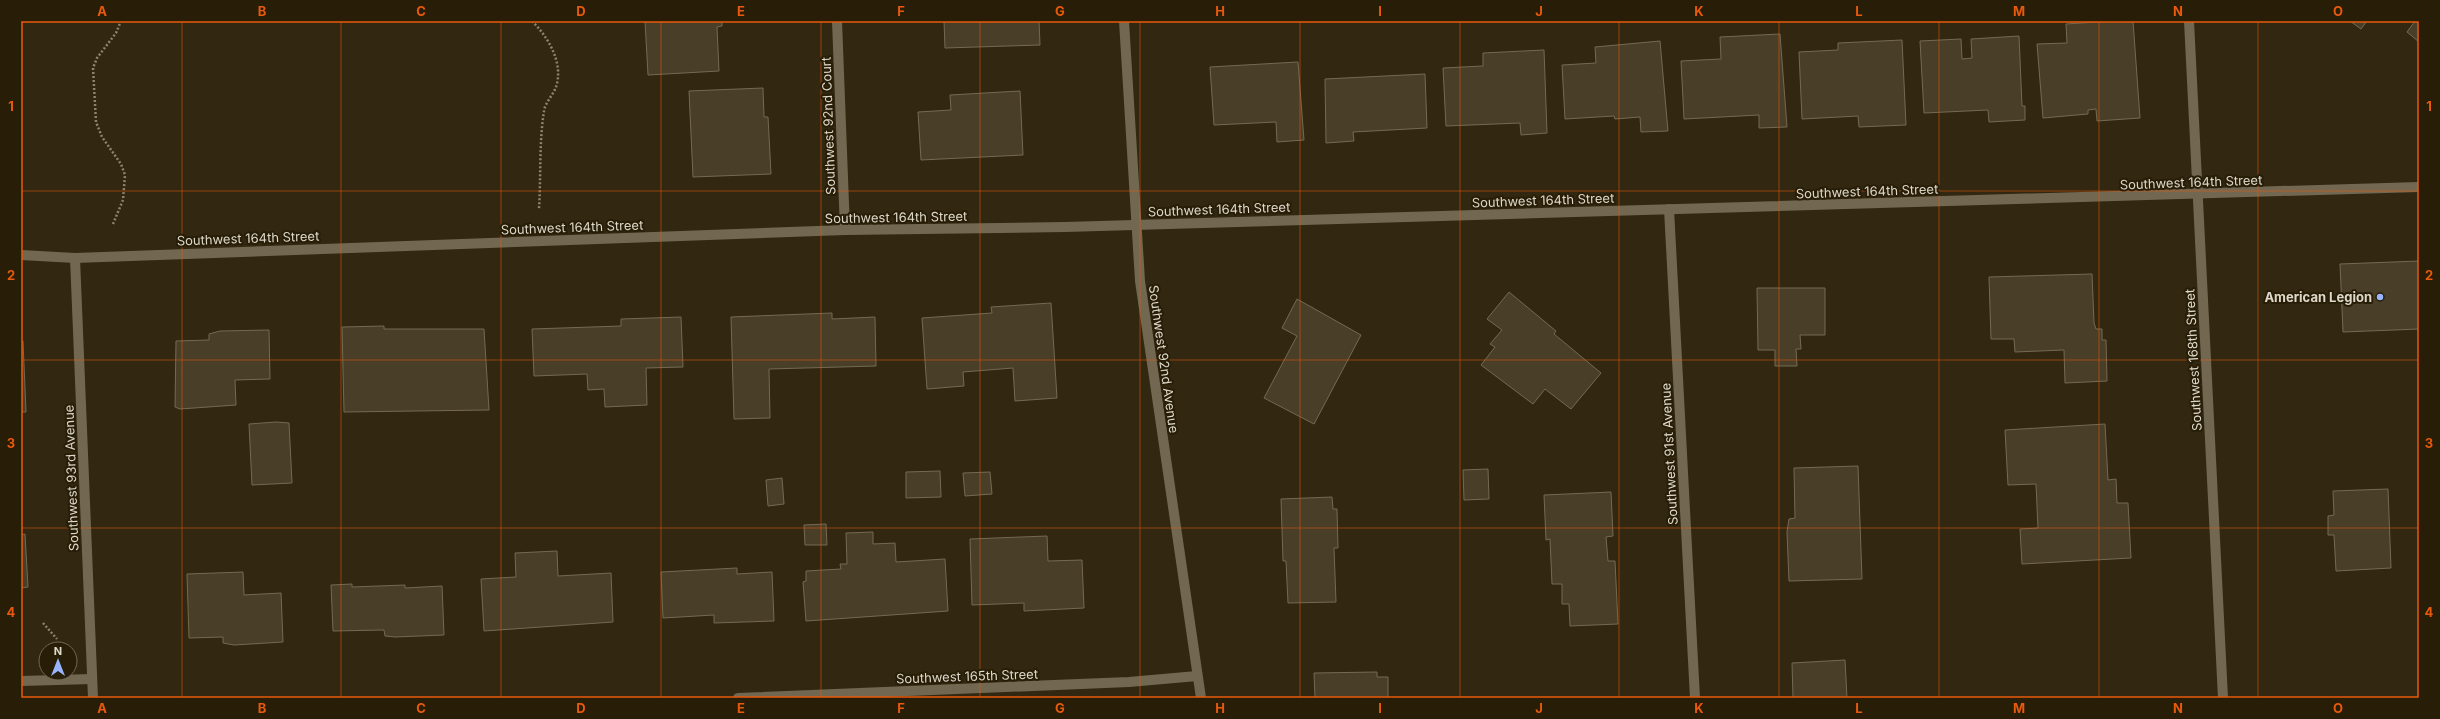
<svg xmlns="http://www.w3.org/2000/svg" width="2440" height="719" font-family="Inter,sans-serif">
  <rect width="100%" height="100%" fill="#322811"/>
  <g fill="#493e27" stroke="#756a51">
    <polygon points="645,21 722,21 722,26 717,27 719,71 648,75"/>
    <polygon points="944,21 1039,21 1040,45 945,48"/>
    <polygon points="2112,21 2133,21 2140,118 2097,121 2096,109 2088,110 2088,114 2043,118 2037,44 2067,43 2066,24"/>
    <polygon points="2350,21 2367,21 2361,29"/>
    <polygon points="2415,21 2419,21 2419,42 2407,32"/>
    <polygon points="1780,34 1787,127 1759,128 1759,115 1684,119 1681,61 1721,59 1720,37"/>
    <polygon points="2019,36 2022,106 2025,106 2025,120 1989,122 1988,110 1924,113 1920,41 1961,39 1962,59 1972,58 1971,39"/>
    <polygon points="1902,40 1906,125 1859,127 1858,116 1802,119 1799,52 1838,50 1838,43"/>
    <polygon points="1660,41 1668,131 1641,132 1640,117 1615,119 1614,116 1565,119 1562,65 1596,63 1595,47"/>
    <polygon points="1544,50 1547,133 1521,135 1520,123 1446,126 1443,68 1483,66 1483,53"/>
    <polygon points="1298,62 1304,140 1277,142 1276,122 1214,125 1210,67"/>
    <polygon points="1425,74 1427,128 1353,132 1354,141 1326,143 1325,79"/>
    <polygon points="763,88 764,117 768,117 771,174 693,177 689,91"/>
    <polygon points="1020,91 1023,155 921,160 918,112 951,110 950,95"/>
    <polygon points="2419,261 2419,329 2343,332 2340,264"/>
    <polygon points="2092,274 2094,323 2096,329 2102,329 2102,340 2106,340 2107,381 2065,383 2064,350 2015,352 2014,339 1991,339 1989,277"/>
    <polygon points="1757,288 1825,288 1825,335 1800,335 1801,349 1796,349 1797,366 1775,366 1775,350 1758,350"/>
    <polygon points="1509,292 1556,331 1554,334 1601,373 1571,409 1545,389 1533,404 1481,365 1495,347 1490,344 1502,330 1487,319"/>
    <polygon points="1297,299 1361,335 1314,424 1264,398 1297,336 1282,328"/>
    <polygon points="1051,303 1057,398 1015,401 1013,368 963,372 964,386 927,389 922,318 992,313 991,307"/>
    <polygon points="832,313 832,319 875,317 876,366 769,369 770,418 734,419 731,317"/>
    <polygon points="681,317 683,367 646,368 647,405 605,407 604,389 588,390 587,374 534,376 532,329 621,326 621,319"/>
    <polygon points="384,326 384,329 484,329 489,410 344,412 342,327"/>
    <polygon points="269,330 270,379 235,380 236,405 180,409 175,407 176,341 209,340 209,334 220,331"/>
    <polygon points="21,341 23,341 26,412 21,412"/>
    <polygon points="276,422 289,423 292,483 252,485 249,424"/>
    <polygon points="2105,424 2108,480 2116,479 2117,503 2128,503 2131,558 2022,564 2020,529 2038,528 2036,484 2008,485 2005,430"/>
    <polygon points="1858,466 1862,579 1789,581 1787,532 1789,519 1795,518 1794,468"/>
    <polygon points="1488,469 1489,499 1464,500 1463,470"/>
    <polygon points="940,471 941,497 906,498 906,472"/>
    <polygon points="990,472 992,494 965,496 963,473"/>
    <polygon points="782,478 784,504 768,506 766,480"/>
    <polygon points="2388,489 2391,568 2336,571 2334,535 2328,535 2328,516 2334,515 2333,491"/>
    <polygon points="1611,492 1613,536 1606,537 1608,561 1615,561 1618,624 1570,626 1569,604 1562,604 1562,584 1552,584 1550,539 1546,540 1544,495"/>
    <polygon points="1332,497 1333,509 1337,509 1338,548 1334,548 1336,602 1288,603 1286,561 1283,561 1281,499"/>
    <polygon points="826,524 827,545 805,545 804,525"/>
    <polygon points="873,532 873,544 895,543 896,562 945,559 948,611 806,621 803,582 806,581 806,571 841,569 840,564 847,564 846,533"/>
    <polygon points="25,534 28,587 21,588 21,535"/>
    <polygon points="1047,536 1048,561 1082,560 1084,608 1024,611 1024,603 972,605 970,539"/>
    <polygon points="557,551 558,576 611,573 613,622 484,631 481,579 516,577 515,553"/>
    <polygon points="737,568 737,574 772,572 774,621 714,623 714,615 663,618 661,572"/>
    <polygon points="243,572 244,595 281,593 283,642 234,645 223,643 223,637 189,638 187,574"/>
    <polygon points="352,584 352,587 405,585 405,588 442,586 444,635 395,637 385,636 384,630 333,631 331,585"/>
    <polygon points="1845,660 1847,698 1793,698 1792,663"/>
    <polygon points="1377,672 1377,677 1388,677 1388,698 1315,698 1314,673"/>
  </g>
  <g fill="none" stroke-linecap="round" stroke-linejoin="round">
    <g stroke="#8c8471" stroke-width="2.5" stroke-dasharray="2 2" stroke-linecap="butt">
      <path d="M532,21C548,37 564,63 556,87C553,95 545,103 544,111C539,143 541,177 539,209"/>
      <polyline points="113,224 123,200 125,175 121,164 102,137 96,122 93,68 97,58 116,33 121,21"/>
      <polyline points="43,623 57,639"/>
    </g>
    <g stroke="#726852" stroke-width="10">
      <polyline points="837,21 845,230"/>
      <polyline points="1124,21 1140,281 1201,698"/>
      <polyline points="2189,21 2223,698"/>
      <polyline points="1669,209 1695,698"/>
      <polyline points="21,255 75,258 845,230 1065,227 2419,187"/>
      <polyline points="75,258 93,698"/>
      <polyline points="21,681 92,679"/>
      <polyline points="738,698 1129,682 1197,676"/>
    </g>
  </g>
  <path fill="none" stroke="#e8590c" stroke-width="1" stroke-opacity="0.55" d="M182,21V698M341,21V698M501,21V698M661,21V698M821,21V698M980,21V698M1140,21V698M1300,21V698M1460,21V698M1619,21V698M1779,21V698M1939,21V698M2099,21V698M2258,21V698M21,191H2419M21,360H2419M21,528H2419"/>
  <circle fill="#98b5fd" stroke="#281e07" stroke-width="1.5" cx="2380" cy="297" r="4"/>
  <g text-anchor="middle" stroke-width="4" stroke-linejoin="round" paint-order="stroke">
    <g font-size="13" fill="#ded8ca" stroke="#281e07">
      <text transform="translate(828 126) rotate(-92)" y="5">Southwest 92nd Court</text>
      <text transform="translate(2191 182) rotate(-2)" y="5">Southwest 164th Street</text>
      <text transform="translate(1867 191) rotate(-2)" y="5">Southwest 164th Street</text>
      <text transform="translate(1543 200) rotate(-2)" y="5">Southwest 164th Street</text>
      <text transform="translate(1219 209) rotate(-2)" y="5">Southwest 164th Street</text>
      <text transform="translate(896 217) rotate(-1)" y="5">Southwest 164th Street</text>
      <text transform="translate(572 227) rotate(-2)" y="5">Southwest 164th Street</text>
      <text transform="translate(248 238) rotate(-2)" y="5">Southwest 164th Street</text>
      <text transform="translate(1164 359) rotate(82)" y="5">Southwest 92nd Avenue</text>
      <text transform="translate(2193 360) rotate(-93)" y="5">Southwest 168th Street</text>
      <text transform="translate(1669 454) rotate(-93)" y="5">Southwest 91st Avenue</text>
      <text transform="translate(71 478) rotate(-92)" y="5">Southwest 93rd Avenue</text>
      <text transform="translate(967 676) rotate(-2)" y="5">Southwest 165th Street</text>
    </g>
    <g font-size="13" font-weight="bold" fill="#ded8ca" stroke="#281e07" text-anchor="end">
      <text x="2372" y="302">American Legion</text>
    </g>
  </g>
  <rect width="2440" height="719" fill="none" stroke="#281e07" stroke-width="44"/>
  <g transform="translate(58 661)"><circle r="19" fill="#281e07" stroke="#716855"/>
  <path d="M0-3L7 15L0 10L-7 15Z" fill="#98b5fd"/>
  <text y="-6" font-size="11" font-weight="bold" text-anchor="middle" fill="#ded8ca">N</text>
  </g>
  <rect x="22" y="22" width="2396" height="675" fill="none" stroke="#e8590c" stroke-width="1.5"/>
  <g font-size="13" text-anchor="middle" font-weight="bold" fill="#e8590c">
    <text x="102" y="16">A</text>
    <text x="262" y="16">B</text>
    <text x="421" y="16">C</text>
    <text x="581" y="16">D</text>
    <text x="741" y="16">E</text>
    <text x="901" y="16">F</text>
    <text x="1060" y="16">G</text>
    <text x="1220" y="16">H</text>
    <text x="1380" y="16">I</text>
    <text x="1539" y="16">J</text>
    <text x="1699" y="16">K</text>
    <text x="1859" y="16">L</text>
    <text x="2019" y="16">M</text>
    <text x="2178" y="16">N</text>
    <text x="2338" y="16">O</text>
    <text x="11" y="111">1</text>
    <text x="2429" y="111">1</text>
    <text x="11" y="280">2</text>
    <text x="2429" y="280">2</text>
    <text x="11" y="448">3</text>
    <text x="2429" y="448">3</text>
    <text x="11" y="617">4</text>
    <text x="2429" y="617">4</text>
    <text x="102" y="713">A</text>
    <text x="262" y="713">B</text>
    <text x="421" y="713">C</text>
    <text x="581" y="713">D</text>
    <text x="741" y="713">E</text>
    <text x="901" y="713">F</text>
    <text x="1060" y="713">G</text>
    <text x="1220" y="713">H</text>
    <text x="1380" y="713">I</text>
    <text x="1539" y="713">J</text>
    <text x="1699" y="713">K</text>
    <text x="1859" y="713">L</text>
    <text x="2019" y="713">M</text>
    <text x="2178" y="713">N</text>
    <text x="2338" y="713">O</text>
  </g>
</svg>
